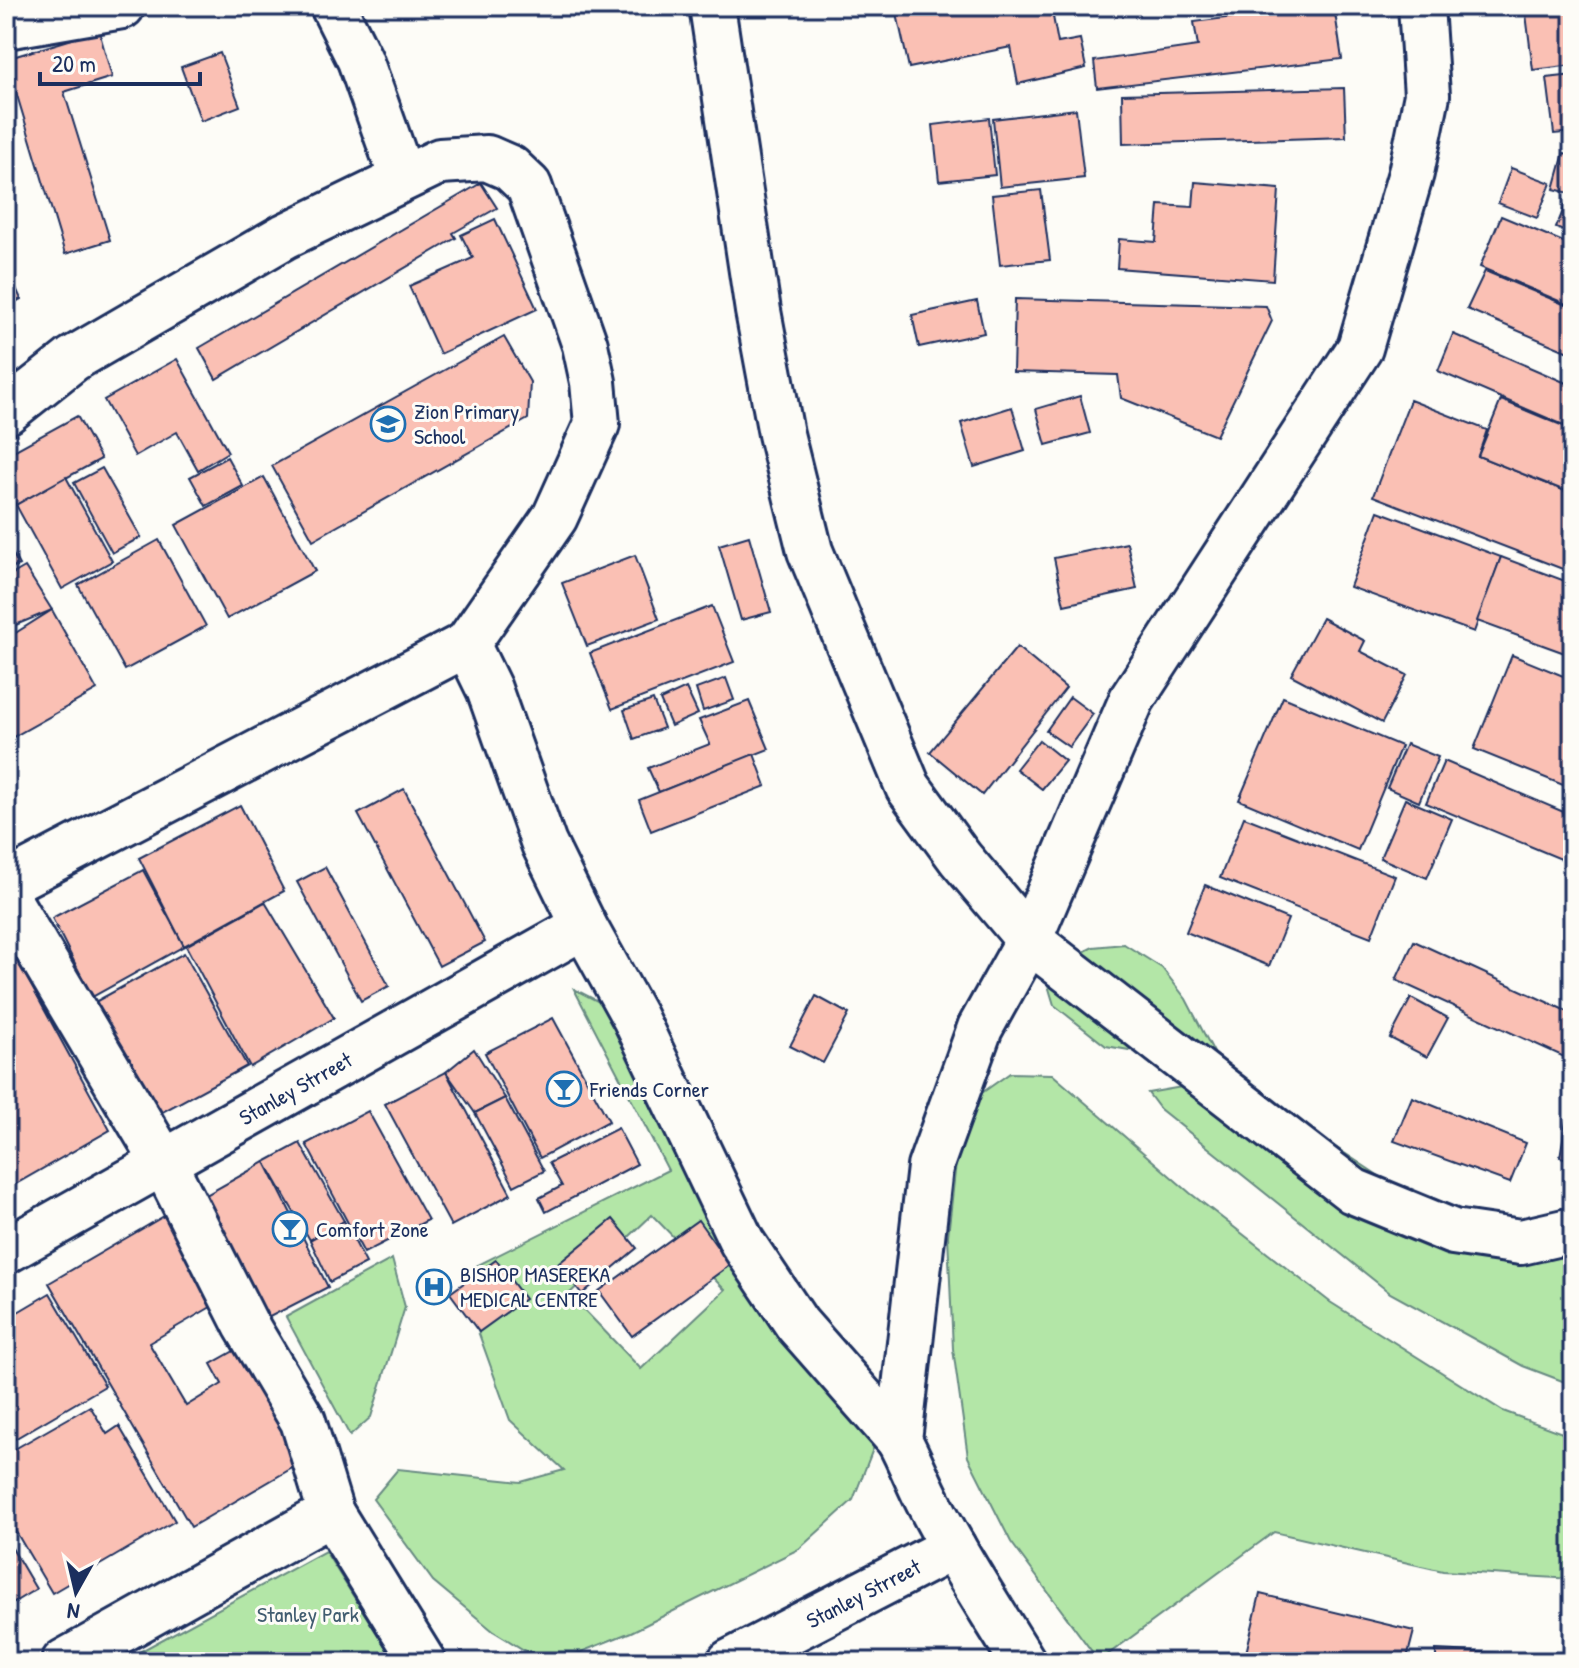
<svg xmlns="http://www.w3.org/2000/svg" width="1579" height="1668" font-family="'Patrick Hand',sans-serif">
  <rect width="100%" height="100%" fill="#fdfcf7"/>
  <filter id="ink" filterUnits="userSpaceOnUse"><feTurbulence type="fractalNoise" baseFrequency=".0125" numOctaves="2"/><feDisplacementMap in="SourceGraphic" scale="16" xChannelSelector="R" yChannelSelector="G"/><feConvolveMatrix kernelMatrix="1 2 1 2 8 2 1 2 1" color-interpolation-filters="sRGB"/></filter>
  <g filter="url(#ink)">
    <g fill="#b3e6a7" stroke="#678a82" stroke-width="2" fill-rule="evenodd">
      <polygon points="1124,944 1162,968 1186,999 1221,1066 1106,1046 1054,1005 1044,972 1093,947"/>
      <path d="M574,989L615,1010L880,1431L853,1500L799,1549L631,1632L556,1662L524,1650L493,1631L433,1581L373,1499L398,1469L521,1482L564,1470L510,1420L474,1320L470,1269L668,1170ZM652,1215L725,1290L641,1369L569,1294Z"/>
      <polygon points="1010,1073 1052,1074 1190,1193 1330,1302 1503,1411 1573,1437 1573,1579 1443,1571 1274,1532 1099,1661 1011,1542 968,1457 953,1349 948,1236 962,1107"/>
      <polygon points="1210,1082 1308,1129 1493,1251 1573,1240 1573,1385 1523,1366 1390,1293 1160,1109 1148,1093"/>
      <polygon points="392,1259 405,1307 371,1417 350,1436 286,1317"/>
      <polygon points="325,1551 395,1662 121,1662"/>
    </g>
    <g fill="#fac0b4" stroke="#1b2f5e" stroke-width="2">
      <polygon points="936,6 1051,6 1058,43 1080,39 1086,68 1018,84 1011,47 909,68 897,14"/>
      <polygon points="1289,6 1334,6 1342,59 1097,88 1094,61 1198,46 1194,22 1289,10"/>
      <polygon points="1525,6 1573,6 1573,65 1533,70"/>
      <polygon points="99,31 112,77 64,92 110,240 65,254 6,59"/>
      <polygon points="220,53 240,106 201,121 181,67"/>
      <polygon points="1573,75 1573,132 1554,134 1547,78"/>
      <polygon points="1344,88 1346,137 1123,144 1122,94"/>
      <polygon points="1076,109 1084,178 1000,187 993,119"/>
      <polygon points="989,118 995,175 939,181 933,125"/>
      <polygon points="1564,153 1573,155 1573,194 1554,189"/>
      <polygon points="1511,168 1551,183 1537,218 1498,203"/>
      <polygon points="1195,182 1279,189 1273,280 1117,268 1119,239 1156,242 1159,205 1193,207"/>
      <polygon points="481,183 497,208 453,233 456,238 216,379 199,348"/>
      <polygon points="1041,190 1050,260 1000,265 992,195"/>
      <polygon points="1569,196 1573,198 1573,235 1556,228"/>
      <polygon points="1501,216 1573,246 1573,307 1480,267"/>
      <polygon points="495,219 537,309 440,354 409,286 473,258 461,235"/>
      <polygon points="6,266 21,299 6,307"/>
      <polygon points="1485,271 1573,308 1573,354 1467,309"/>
      <polygon points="1015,299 1266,306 1272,321 1216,436 1121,398 1118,375 1013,372"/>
      <polygon points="977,301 984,333 919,347 912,315"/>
      <polygon points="1453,334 1573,386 1573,429 1438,371"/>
      <polygon points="504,337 530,382 528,419 313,540 272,466"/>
      <polygon points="177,359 228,452 198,470 177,432 135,456 104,400"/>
      <polygon points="1080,396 1090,433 1046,445 1036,409"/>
      <polygon points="1410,400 1487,430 1478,456 1573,494 1573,573 1373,496"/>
      <polygon points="1501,400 1573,430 1573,494 1478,456"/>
      <polygon points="1012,407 1025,451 974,467 961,423"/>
      <polygon points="77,416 101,459 16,505 6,487 6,455"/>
      <polygon points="227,457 243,486 206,506 190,477"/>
      <polygon points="102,468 141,537 112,553 74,483"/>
      <polygon points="66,477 112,561 62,589 16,505"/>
      <polygon points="264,477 315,571 227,619 176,525"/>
      <polygon points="1378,511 1501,557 1474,632 1350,587"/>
      <polygon points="749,536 771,612 741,620 719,545"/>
      <polygon points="159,540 206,626 125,670 78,585"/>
      <polygon points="6,542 19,565 6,572"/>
      <polygon points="1127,543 1137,589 1064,605 1054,558"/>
      <polygon points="635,555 659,619 587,646 562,583"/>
      <polygon points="1501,557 1573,584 1573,656 1477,621"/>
      <polygon points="25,567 52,610 6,629 6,578"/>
      <polygon points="712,606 734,662 612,709 590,653"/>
      <polygon points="52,610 97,690 6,741 6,639"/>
      <polygon points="1322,618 1365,641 1360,651 1407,675 1382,723 1291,675"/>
      <polygon points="1017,647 1066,688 982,795 930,752"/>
      <polygon points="1512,655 1573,680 1573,789 1474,749"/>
      <polygon points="726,678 734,700 703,711 696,689"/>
      <polygon points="686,688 698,714 671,726 660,700"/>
      <polygon points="1070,697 1093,714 1069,747 1046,731"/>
      <polygon points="1283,697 1401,746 1358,850 1239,800"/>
      <polygon points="653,700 664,728 634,739 624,710"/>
      <polygon points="749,701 769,749 659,792 648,768 710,744 699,720"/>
      <polygon points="1039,740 1065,761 1042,789 1016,769"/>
      <polygon points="1406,744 1438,757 1419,802 1387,788"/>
      <polygon points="754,754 766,786 651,831 639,800"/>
      <polygon points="1444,761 1573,816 1573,864 1426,803"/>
      <polygon points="404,789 485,942 439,966 358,814"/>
      <polygon points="1405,799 1452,819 1427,878 1380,858"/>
      <polygon points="240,805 284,891 184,946 139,858"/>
      <polygon points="1244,817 1395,876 1371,937 1220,878"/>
      <polygon points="325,867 389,986 361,1001 297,882"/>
      <polygon points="143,870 184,946 92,997 52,918"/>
      <polygon points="1205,885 1288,919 1269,966 1186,932"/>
      <polygon points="265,902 334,1018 250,1067 186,946"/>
      <polygon points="1414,941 1573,1014 1573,1061 1396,980"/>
      <polygon points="8,943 110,1130 7,1189 6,944"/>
      <polygon points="184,953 247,1066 157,1115 95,1002"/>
      <polygon points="816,996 849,1014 823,1063 790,1046"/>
      <polygon points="1411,998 1448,1018 1427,1057 1390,1038"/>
      <polygon points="553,1018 609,1121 540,1158 485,1053"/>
      <polygon points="474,1049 505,1098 475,1113 446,1072"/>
      <polygon points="446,1072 511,1194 451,1226 385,1104"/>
      <polygon points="1412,1097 1526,1143 1510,1183 1394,1141"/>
      <polygon points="505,1098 544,1171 514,1186 475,1113"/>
      <polygon points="368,1111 428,1220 364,1253 306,1144"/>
      <polygon points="1566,1121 1573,1123 1573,1160 1560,1157"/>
      <polygon points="618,1128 637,1164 546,1212 539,1198 562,1186 549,1163"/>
      <polygon points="300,1143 344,1221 310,1240 265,1162"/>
      <polygon points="265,1162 328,1287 256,1324 192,1203"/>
      <polygon points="164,1216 216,1304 149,1343 186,1406 222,1384 211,1364 241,1347 306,1460 191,1527 49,1283"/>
      <polygon points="613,1219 637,1248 582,1294 558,1264"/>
      <polygon points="698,1220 730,1265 632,1336 599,1291"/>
      <polygon points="344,1221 366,1263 330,1282 310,1240"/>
      <polygon points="496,1260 525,1299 479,1332 450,1293"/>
      <polygon points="50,1293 105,1386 6,1444 6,1319"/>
      <polygon points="90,1406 107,1434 119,1426 175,1521 52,1593 6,1515 6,1454"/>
      <polygon points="6,1538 36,1589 6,1607"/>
      <polygon points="1260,1594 1414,1631 1406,1662 1285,1662 1246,1653"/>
      <polygon points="1436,1650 1495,1653 1494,1662 1436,1662"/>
    </g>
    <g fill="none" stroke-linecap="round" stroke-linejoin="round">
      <g stroke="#1b2f5e" stroke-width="50">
        <g id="minor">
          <polyline points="333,6 360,60 402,178"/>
          <polyline points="712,6 758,311 781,434 810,551 908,787 960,858 1029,940 1353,1191 1453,1232 1521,1242 1573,1230"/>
          <polyline points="6,26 122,6"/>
          <polyline points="6,412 73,359 285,236 440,161 487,158 510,168 529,186 585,345 593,382 597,424 555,517 467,644 6,884"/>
          <polyline points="467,644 489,689 544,844 584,926 635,1018 742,1242 797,1324 899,1440"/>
          <polyline points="6,896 163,1161 246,1325 303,1421 331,1513"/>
          <path id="s1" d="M6,1251L584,926"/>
          <polyline points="64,1662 331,1513 423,1662"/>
          <path id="s2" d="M730,1662L953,1547"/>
        </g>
      </g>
      <g stroke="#1b2f5e" stroke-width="50">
        <path id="tertiary" d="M1023,1662C992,1611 958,1560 931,1507C919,1485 911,1462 899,1440L930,1167L980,1028L1029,940L1132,699L1360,348L1411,173L1427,95L1421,6"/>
      </g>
      <use href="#minor" stroke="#fdfcf7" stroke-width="44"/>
      <use href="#tertiary" stroke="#fdfcf7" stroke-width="44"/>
    </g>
  </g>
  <defs>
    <g id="school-ring" transform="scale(1.8)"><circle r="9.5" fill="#fdfcf7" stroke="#1f6fb2" stroke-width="1.5"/><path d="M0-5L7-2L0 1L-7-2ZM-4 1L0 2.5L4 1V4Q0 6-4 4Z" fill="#1f6fb2"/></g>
    <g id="bar-ring" transform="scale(1.8)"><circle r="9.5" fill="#fdfcf7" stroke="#1f6fb2" stroke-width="1.5"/><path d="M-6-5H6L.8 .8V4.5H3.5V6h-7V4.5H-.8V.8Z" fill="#1f6fb2"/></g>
    <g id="hospital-ring" transform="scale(1.8)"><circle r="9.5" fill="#fdfcf7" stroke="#1f6fb2" stroke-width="1.5"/><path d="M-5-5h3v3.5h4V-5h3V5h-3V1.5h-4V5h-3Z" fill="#1f6fb2"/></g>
  </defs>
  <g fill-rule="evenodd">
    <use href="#school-ring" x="388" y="424"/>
    <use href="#bar-ring" x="564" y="1089"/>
    <use href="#bar-ring" x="290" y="1229"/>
    <use href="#hospital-ring" x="434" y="1287"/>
  </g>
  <g text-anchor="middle" stroke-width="6" stroke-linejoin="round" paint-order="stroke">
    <g font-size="22" fill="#1b2f5e" stroke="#fdfcf7" text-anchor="start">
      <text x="414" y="419">Zion Primary<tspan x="414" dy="25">School</tspan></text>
      <text x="590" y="1097">Friends Corner</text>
      <text x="316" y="1237">Comfort Zone</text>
      <text x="460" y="1282">BISHOP MASEREKA<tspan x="460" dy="25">MEDICAL CENTRE</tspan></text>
    </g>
    <g font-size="22" fill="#1b2f5e" stroke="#fdfcf7">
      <text dy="8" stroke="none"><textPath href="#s1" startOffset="332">Stanley Strreet</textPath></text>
      <text dy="8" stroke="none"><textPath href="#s2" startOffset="150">Stanley Strreet</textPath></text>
    </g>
    <g font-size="22" fill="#415d70" stroke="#fdfcf7">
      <text x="308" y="1622">Stanley Park</text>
    </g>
  </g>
  <rect width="1579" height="1668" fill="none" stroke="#fdfcf7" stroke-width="32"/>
  <rect x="16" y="16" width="1547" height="1636" fill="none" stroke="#1b2f5e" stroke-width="3" filter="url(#ink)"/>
  <g transform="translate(76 1592) rotate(188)" stroke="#fdfcf7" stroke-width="6" paint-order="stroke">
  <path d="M0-6L14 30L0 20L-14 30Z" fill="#1b2f5e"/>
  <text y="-12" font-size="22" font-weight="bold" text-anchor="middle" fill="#1b2f5e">N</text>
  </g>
  <path d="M40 72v12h160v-12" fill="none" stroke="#1b2f5e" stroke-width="4"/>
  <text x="52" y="72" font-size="24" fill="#1b2f5e" stroke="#fdfcf7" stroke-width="6" paint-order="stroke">20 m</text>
</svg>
